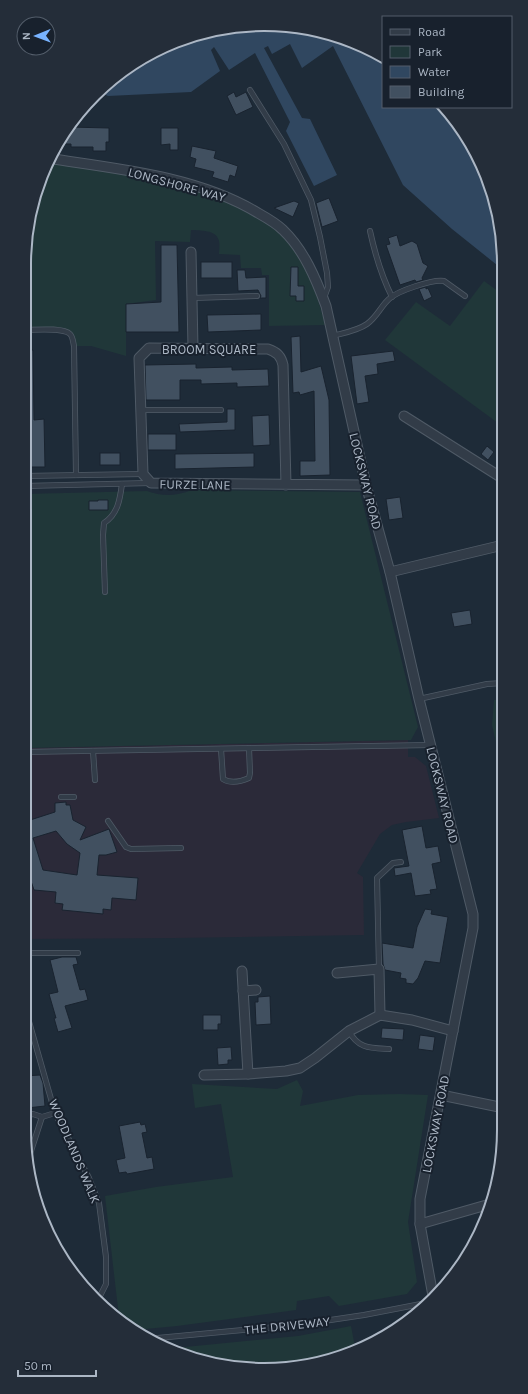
<svg xmlns="http://www.w3.org/2000/svg" width="528" height="1394" font-family="Karla,sans-serif">
  <rect width="100%" height="100%" fill="#1e2b38"/>
  <polygon fill="#2b2a39" points="408,740 408,757 415,757 426,766 439,818 406,822 392,825 380,834 357,873 363,877 364,935 176,938 24,939 24,748"/>
  <g fill="#203739">
    <path d="M56,162C123,174 199,181 258,217C264,221 273,225 278,230C303,256 317,291 325,325L269,326V275H262L261,268H241L240,255L219,254C219,250 220,245 219,241C216,229 200,231 191,230L190,242L155,241L156,300L126,304V356L91,346H74L73,342L66,331L24,330V264L32,202L51,163Z"/>
    <polygon points="484,281 502,294 502,426 385,340 416,302 450,326"/>
    <path d="M192,490L360,492L418,727L411,740L24,748V494L147,491C163,497 176,496 192,490Z"/>
    <polygon points="494,700 503,700 503,772 492,725"/>
    <polygon points="297,1080 303,1091 300,1106 358,1095 399,1094 428,1095 408,1222 417,1282 407,1294 339,1306 329,1296 297,1301 296,1310 177,1326 134,1330 119,1317 105,1196 156,1187 233,1177 221,1104 195,1108 192,1084 277,1089"/>
    <polygon points="351,1326 355,1347 311,1365 232,1368 175,1348 298,1336"/>
  </g>
  <polygon fill="#304760" points="233,26 326,32 383,56 383,107 445,107 479,158 502,232 502,269 452,229 403,185 333,46 302,68 290,44 272,54 268,46 264,48 302,118 310,119 337,175 314,186 286,131 290,122 255,53 229,70 214,47 211,50 220,71 191,92 108,96 102,93 144,56"/>
  <g fill="#415060" stroke="#19232f" fill-rule="evenodd">
    <polygon points="234,92 236,97 246,92 253,107 236,115 227,96"/>
    <polygon points="69,127 109,128 109,142 106,142 106,151 93,151 93,147 71,147 71,144 61,144"/>
    <polygon points="161,128 178,128 178,150 170,150 170,144 161,145"/>
    <polygon points="192,146 216,151 214,158 238,166 235,177 230,175 228,182 212,177 214,172 194,167 196,159 190,157"/>
    <polygon points="329,198 338,221 322,227 316,203"/>
    <polygon points="294,201 299,203 293,217 274,208"/>
    <polygon points="397,235 400,246 412,241 417,244 423,263 428,266 422,278 423,280 416,282 415,280 400,285 386,245 390,244 388,238"/>
    <polygon points="161,245 177,245 179,332 126,332 126,304 161,302"/>
    <rect x="201" y="262" width="31" height="16"/>
    <polygon points="291,267 298,267 298,286 304,286 304,301 296,301 296,296 290,296"/>
    <polygon points="237,270 245,270 246,278 266,277 266,298 260,298 261,296 258,290 238,291"/>
    <polygon points="426,287 426,289 428,288 432,297 424,301 419,289"/>
    <polygon points="261,314 261,330 208,332 207,315"/>
    <polygon points="300,336 301,372 321,366 329,400 330,475 300,476 300,461 315,461 314,391 300,395 299,392 293,393 291,337"/>
    <polygon points="24,350 33,350 34,420 44,419 45,467 24,467"/>
    <polygon points="393,351 395,361 377,364 378,374 365,376 369,402 357,404 351,356"/>
    <polygon points="196,364 196,368 232,367 232,370 268,369 269,386 237,387 237,383 201,384 201,380 180,380 180,400 146,400 145,365"/>
    <polygon points="227,409 235,409 235,430 180,432 179,424 227,422"/>
    <polygon points="269,415 270,445 253,446 252,416"/>
    <rect x="148" y="434" width="28" height="16"/>
    <polygon points="487,446 494,452 488,460 481,454"/>
    <rect x="100" y="453" width="20" height="12"/>
    <polygon points="254,453 254,467 175,469 175,454"/>
    <polygon points="400,497 403,518 389,520 386,499"/>
    <polygon points="98,500 108,500 108,510 89,510 89,501 98,501"/>
    <polygon points="470,610 472,624 454,627 451,613"/>
    <path d="M66,802V805H70L73,820L86,827L80,840L109,829L117,852L106,855H99L97,875L138,878L136,900L112,898L111,910L103,909V914L62,910L63,904L55,903L56,892L34,890L27,869L24,870V822L55,812V803ZM56,831L67,844L80,853L77,875L43,870L33,838Z"/>
    <polygon points="422,826 426,848 438,846 441,862 432,864 437,889 430,890 431,894 415,896 411,873 395,876 394,868 409,866 402,830"/>
    <polygon points="425,909 432,910 431,914 448,917 440,963 425,961 418,978 413,984 406,983 406,979 400,978 401,973 385,970 383,964 382,943 413,948 417,927"/>
    <polygon points="62,957 76,957 78,964 73,965 80,990 85,989 88,1000 65,1006 72,1028 58,1032 54,1018 56,1018 49,994 58,992 50,960"/>
    <polygon points="270,996 271,1024 256,1025 255,1002 258,1002 258,997"/>
    <polygon points="203,1015 221,1015 221,1024 218,1024 218,1030 203,1030"/>
    <polygon points="382,1028 404,1029 403,1040 381,1038"/>
    <polygon points="420,1035 435,1037 433,1051 418,1049"/>
    <polygon points="231,1047 232,1060 228,1060 228,1064 218,1065 217,1048"/>
    <polygon points="40,1075 43,1083 45,1106 27,1108 24,1076"/>
    <polygon points="140,1122 141,1125 145,1124 147,1132 142,1133 147,1158 152,1157 154,1169 127,1174 126,1172 119,1173 116,1160 125,1158 119,1126"/>
  </g>
  <g fill="none" stroke-linecap="round" stroke-linejoin="round">
    <g stroke="#4f5a66" stroke-width="6">
      <g id="service">
        <polyline points="250,90 284,144 311,200 320,237 327,273 328,287 324,298"/>
        <path d="M370,231C375,254 381,275 392,297"/>
        <polyline points="192,298 257,296"/>
        <path d="M24,330C34,330 63,327 70,334C73,337 73,342 74,346L76,475"/>
        <path d="M332,336C343,333 357,331 367,324C377,317 381,306 389,299C397,291 433,279 444,281L465,296"/>
        <polyline points="141,410 221,410"/>
        <polyline points="24,476 143,474"/>
        <polyline points="24,486 150,483"/>
        <path d="M105,592L103,535L104,523C118,514 120,499 122,484"/>
        <polyline points="419,699 487,684 503,683"/>
        <path d="M221,749L223,779C231,784 240,782 249,778L250,773L249,748"/>
        <polyline points="93,751 95,780"/>
        <polyline points="24,752 431,745"/>
        <polyline points="61,797 74,797"/>
        <polyline points="108,821 126,847 131,849 181,848"/>
        <polyline points="24,953 78,953"/>
        <polyline points="379,969 377,878 393,863 401,862"/>
        <polyline points="24,1004 55,1113 89,1178 99,1203 106,1257 106,1284 98,1300"/>
        <path d="M349,1031C358,1049 371,1048 389,1049"/>
        <polyline points="24,1115 33,1114 42,1117 55,1113"/>
        <polyline points="29,1157 42,1117"/>
        <polyline points="147,1339 297,1325 364,1315 426,1303"/>
      </g>
    </g>
    <g stroke="#4f5a66" stroke-width="11">
      <g id="minor">
        <path d="M53,159C120,169 199,177 258,213C267,218 276,223 283,230C304,250 316,279 326,306L366,485L390,572L419,699L473,914V928L420,1199V1224L433,1296"/>
        <polyline points="191,252 193,348"/>
        <polyline points="404,416 502,478"/>
        <path d="M286,485L283,365C281,356 277,352 268,349L149,348L139,358L143,474L151,483L366,485"/>
        <polyline points="390,572 503,545"/>
        <polyline points="242,971 248,1074"/>
        <polyline points="337,973 379,969 380,1015"/>
        <polyline points="243,991 256,990"/>
        <polyline points="204,1075 248,1074 286,1071 300,1068 315,1058 349,1031 380,1015 412,1020 453,1031"/>
        <polyline points="441,1095 504,1108"/>
        <polyline points="420,1224 490,1204"/>
      </g>
    </g>
    <use href="#service" stroke="#323c48" stroke-width="4.5"/>
    <use href="#minor" stroke="#323c48" stroke-width="9"/>
  </g>
  <g text-anchor="middle" stroke-width="4" stroke-linejoin="round" paint-order="stroke">
    <g font-size="13" fill="#acb7c5" stroke="#18212d">
      <text transform="translate(177 184) rotate(15)" y="5">LONGSHORE WAY</text>
      <text x="209" y="354">BROOM SQUARE</text>
      <text transform="translate(366 481) rotate(76)" y="5">LOCKSWAY ROAD</text>
      <text transform="translate(195 484) rotate(1)" y="5">FURZE LANE</text>
      <text transform="translate(443 795) rotate(76)" y="5">LOCKSWAY ROAD</text>
      <text transform="translate(435 1124) rotate(-79)" y="5">LOCKSWAY ROAD</text>
      <text transform="translate(75 1151) rotate(67)" y="5">WOODLANDS WALK</text>
      <text transform="translate(287 1325) rotate(-6)" y="5">THE DRIVEWAY</text>
    </g>
  </g>
  <path d="M0 0H528V1394H0ZM264 31H264A233 233 0 0 1 497 264V1130A233 233 0 0 1 264 1363H264A233 233 0 0 1 31 1130V264A233 233 0 0 1 264 31Z" fill="#242d39" fill-rule="evenodd"/>
  <path fill="none" stroke="#acb7c5" stroke-width="2" d="M264 31H264A233 233 0 0 1 497 264V1130A233 233 0 0 1 264 1363H264A233 233 0 0 1 31 1130V264A233 233 0 0 1 264 31Z"/>
  <rect x="382" y="16" width="130" height="92" fill="#18212d" stroke="#535d6a"/>
  <rect x="390" y="29" width="20" height="6" fill="#323c48" stroke="#535d6a"/>
  <text x="418" y="36" font-size="12" fill="#acb7c5">Road</text>
  <rect x="390" y="46" width="20" height="12" fill="#203739" stroke="#535d6a"/>
  <text x="418" y="56" font-size="12" fill="#acb7c5">Park</text>
  <rect x="390" y="66" width="20" height="12" fill="#304760" stroke="#535d6a"/>
  <text x="418" y="76" font-size="12" fill="#acb7c5">Water</text>
  <rect x="390" y="86" width="20" height="12" fill="#415060" stroke="#535d6a"/>
  <text x="418" y="96" font-size="12" fill="#acb7c5">Building</text>
  <g transform="translate(36 36) rotate(269)"><circle r="19" fill="#18212d" stroke="#535d6a"/>
  <path d="M0-3L7 15L0 10L-7 15Z" fill="#78b3ff"/>
  <text y="-6" font-size="11" font-weight="bold" text-anchor="middle" fill="#acb7c5">N</text>
  </g>
  <path d="M18 1370v6h78v-6" fill="none" stroke="#acb7c5" stroke-width="2"/>
  <text x="24" y="1370" font-size="12" fill="#acb7c5" stroke="#18212d" stroke-width="3" paint-order="stroke">50 m</text>
</svg>
